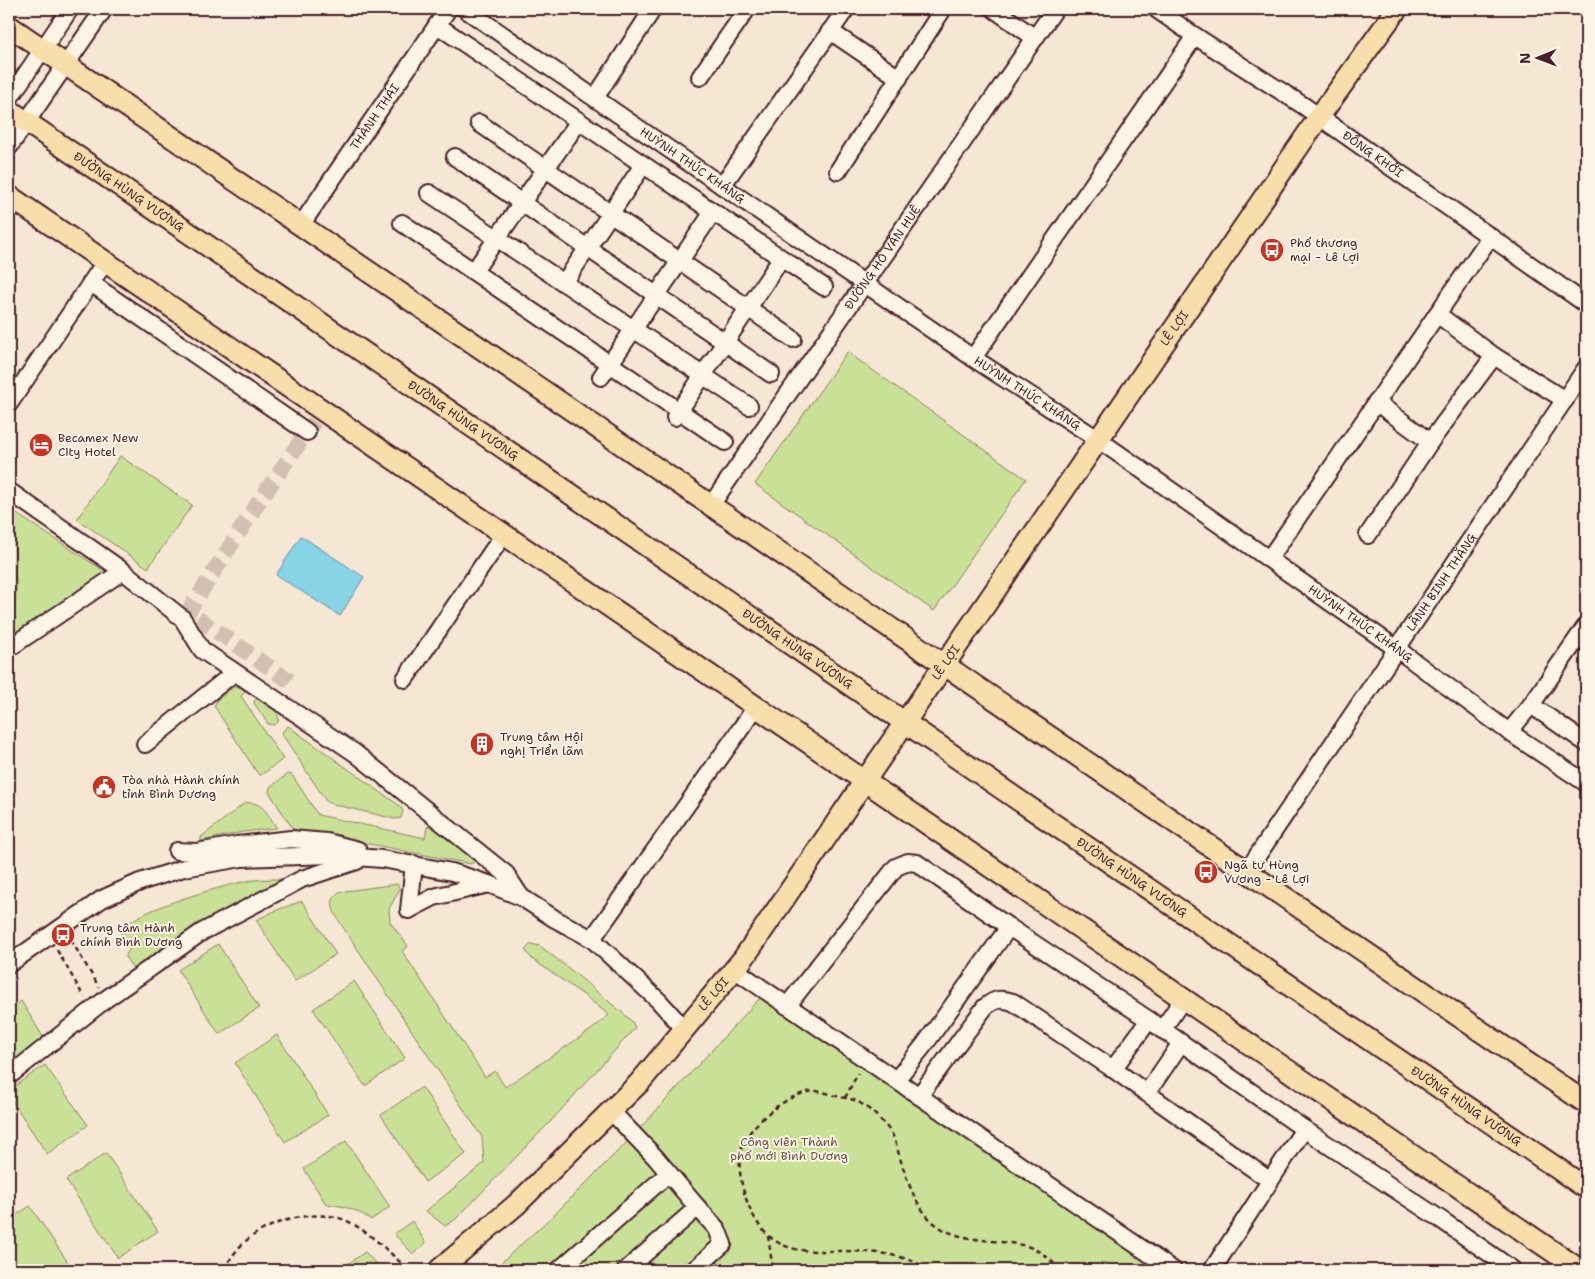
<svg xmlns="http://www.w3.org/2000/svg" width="1595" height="1279" font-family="'Shantell Sans',sans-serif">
  <rect width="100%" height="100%" fill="#f5e7d3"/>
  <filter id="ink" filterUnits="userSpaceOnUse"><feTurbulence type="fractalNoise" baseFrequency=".02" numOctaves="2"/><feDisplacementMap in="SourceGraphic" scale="10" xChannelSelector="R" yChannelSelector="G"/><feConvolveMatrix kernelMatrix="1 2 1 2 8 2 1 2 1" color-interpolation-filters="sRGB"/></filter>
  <g filter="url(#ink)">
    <g fill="#c9e196" stroke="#8a8060">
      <polygon points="847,352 1026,479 934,611 755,484"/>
      <polygon points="120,456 192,505 148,568 77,519"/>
      <polygon points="9,509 109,574 9,639 13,622 16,587 14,542 9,526"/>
      <polygon points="235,686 243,688 245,692 241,696 283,759 261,775 258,774 214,706 217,700"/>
      <path d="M259,698C267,704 281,710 278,722L274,725L268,724L254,703L255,700Z"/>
      <polygon points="288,726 400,806 403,811 401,818 395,819 332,804 326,801 282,734 283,731"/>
      <polygon points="288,774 292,775 318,815 425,838 427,827 430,826 475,856 476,860 471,864 293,829 269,792 270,787"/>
      <path d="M245,803C262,800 269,816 277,828L243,832L201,841V837Z"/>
      <path d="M282,879L134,970L125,957L131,946L119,931C136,909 219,887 247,881C259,879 271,879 282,879Z"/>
      <path d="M397,884L400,889L389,909L390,922L408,946L402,951L485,1077L495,1071L505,1087L591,1030L609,1015L585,996L532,959L525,950L531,944L540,946L567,967L624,1014L633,1023L635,1028L551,1121L456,1219L445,1226L426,1211L484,1163L482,1137L341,924C334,912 327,902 339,892Z"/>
      <polygon points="302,901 336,954 295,981 256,920 277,910"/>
      <polygon points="218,944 259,1008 219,1034 178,970"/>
      <polygon points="354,981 405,1058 365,1086 313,1009"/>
      <polygon points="770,987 1186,1270 493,1270 557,1212 631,1138"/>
      <polygon points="21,1001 45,1040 9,1068 9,1012"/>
      <polygon points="277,1035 328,1115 285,1142 235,1063"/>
      <polygon points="45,1065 88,1125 47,1154 9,1096 9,1090"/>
      <polygon points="422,1087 466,1154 425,1182 381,1115"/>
      <path d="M346,1141L390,1207L371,1220C356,1209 345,1206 326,1204L304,1169Z"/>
      <polygon points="106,1153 158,1231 118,1258 66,1180"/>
      <polygon points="30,1206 73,1270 17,1270 9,1259 9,1220"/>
      <polygon points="412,1221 426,1243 413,1254 394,1234"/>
      <polygon points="365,1252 382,1270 339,1270"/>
    </g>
    <polygon fill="#86d4e5" stroke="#6e8c9b" points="301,536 364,577 340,616 276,575"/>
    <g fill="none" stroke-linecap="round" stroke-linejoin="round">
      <polyline stroke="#d3bfb1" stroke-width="16" stroke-dasharray="16 8" stroke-linecap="butt" points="290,681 188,612 256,506 322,410"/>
      <g stroke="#4a1f2b" stroke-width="20">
        <g id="minor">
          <path id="s1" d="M465,9L973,358L1099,440L1397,649L1509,732L1586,783"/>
          <polyline points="994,9 1035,38"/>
          <path id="s2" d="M1156,9L1195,36L1304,106L1586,304"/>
          <polyline points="437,25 824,287"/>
          <polyline points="830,31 899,78"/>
          <polyline points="700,77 747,9"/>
          <polyline points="595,98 653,9"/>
          <polyline points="9,99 70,9"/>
          <polyline points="479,123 793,339"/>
          <polyline points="9,147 104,9"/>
          <polyline points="455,157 771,374"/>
          <polyline points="838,171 943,9"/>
          <polyline points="722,186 846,9"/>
          <polyline points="429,193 749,406"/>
          <polyline points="402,223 725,442"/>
          <path id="s3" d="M301,225L448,9"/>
          <polyline points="474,271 579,121"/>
          <polyline points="91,283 307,432"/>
          <polyline points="564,283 643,165"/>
          <polyline points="1437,314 1494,356 1565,400"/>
          <polyline points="973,358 1195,36"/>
          <polyline points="601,377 713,212"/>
          <polyline points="1376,402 1430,442"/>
          <polyline points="9,404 105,262"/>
          <polyline points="675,417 781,259"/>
          <polyline points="9,491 123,571 182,618 202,650 355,753 506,874 521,897"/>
          <path id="s4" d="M711,505L1055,9"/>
          <polyline points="1368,535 1430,442 1494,356"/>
          <polyline points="1269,559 1490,237"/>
          <polyline points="9,648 123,571"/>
          <polyline points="405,679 504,534"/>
          <polyline points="1531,705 1586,743"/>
          <polyline points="1509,732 1531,705 1586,626"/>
          <polyline points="145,744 234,673"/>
          <polyline points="177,851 197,852 237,845 291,839 327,842 358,850"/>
          <path id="s5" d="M1247,871L1586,368"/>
          <polyline points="409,910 434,897 489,884"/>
          <polyline points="409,910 414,864"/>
          <polyline points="1009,927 1149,1020 1304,1129 1443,1221 1513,1270"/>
          <polyline points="592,939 756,707"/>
          <polyline points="9,964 102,899 140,882 184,868 241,858 331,855 382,859 452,872 489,884 521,897 555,919 592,939 659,1001 684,1029"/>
          <polyline points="734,969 1173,1270"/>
          <polyline points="787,1006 896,867 908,862 917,863 1009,927 925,1044 896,1080"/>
          <polyline points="1162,1030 1183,999"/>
          <polyline points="1113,1069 1149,1020"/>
          <polyline points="9,1076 106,999 202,932 302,879 357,861"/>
          <polyline points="1147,1093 1181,1043"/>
          <path d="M919,1096L985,1007C995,999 1001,998 1013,1002L1113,1069L1262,1175"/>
          <polyline points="611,1111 656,1158 692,1201 717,1229 723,1244 694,1270"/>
          <polyline points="559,1270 669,1173"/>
          <polyline points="626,1270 697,1208"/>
          <polyline points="1212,1270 1304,1129"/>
        </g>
      </g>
      <g stroke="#4a1f2b" stroke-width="24">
        <g id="major">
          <polyline points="9,26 1586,1103"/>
          <path id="s6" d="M9,110L1586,1188"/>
          <polyline points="9,196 1580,1270"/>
          <path id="s7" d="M439,1270L517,1204L640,1082L743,959L1319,117L1397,9"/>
        </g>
      </g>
      <g stroke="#4a1f2b" stroke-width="2.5" stroke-dasharray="5 4" stroke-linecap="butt">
        <polyline points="71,940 99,987"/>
        <polyline points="57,950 84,997"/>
        <polyline points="845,1098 858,1073"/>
        <polyline points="768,1236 773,1270"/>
        <path d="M224,1270C230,1259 237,1248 247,1240C271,1221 315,1208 345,1220C367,1230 391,1253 408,1270"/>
        <path d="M929,1270C902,1251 862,1251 830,1251C807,1251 789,1252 770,1237C749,1220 735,1176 741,1150C748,1124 788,1093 814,1091C822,1091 832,1095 840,1097C846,1098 853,1099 858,1102C869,1107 888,1126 893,1136C896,1143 898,1151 900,1158C908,1183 918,1214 941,1228C967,1243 998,1239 1026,1246C1036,1248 1054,1260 1058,1270"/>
      </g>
      <use href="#minor" stroke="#fcf5e5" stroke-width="16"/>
      <use href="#major" stroke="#f8deab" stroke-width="20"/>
    </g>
  </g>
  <defs>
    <g id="bus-disc" transform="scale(1.25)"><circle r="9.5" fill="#c8321e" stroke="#fcf5e5"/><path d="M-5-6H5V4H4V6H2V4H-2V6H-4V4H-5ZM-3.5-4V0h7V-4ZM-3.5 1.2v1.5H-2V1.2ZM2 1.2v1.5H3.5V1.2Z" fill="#fff"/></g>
    <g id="hotel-disc" transform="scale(1.25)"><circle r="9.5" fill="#c8321e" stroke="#fcf5e5"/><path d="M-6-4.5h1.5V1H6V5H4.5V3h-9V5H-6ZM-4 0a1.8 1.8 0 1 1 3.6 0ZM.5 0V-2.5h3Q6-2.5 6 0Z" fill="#fff"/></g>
    <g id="building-disc" transform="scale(1.25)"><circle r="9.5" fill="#c8321e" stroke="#fcf5e5"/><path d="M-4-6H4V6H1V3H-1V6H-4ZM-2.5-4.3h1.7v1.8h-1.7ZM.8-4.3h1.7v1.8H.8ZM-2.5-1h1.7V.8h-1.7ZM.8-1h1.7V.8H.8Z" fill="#fff"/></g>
    <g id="civic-disc" transform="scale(1.25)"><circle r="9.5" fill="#c8321e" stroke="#fcf5e5"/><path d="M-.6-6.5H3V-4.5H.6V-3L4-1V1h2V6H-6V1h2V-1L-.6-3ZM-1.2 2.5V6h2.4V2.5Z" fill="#fff"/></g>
  </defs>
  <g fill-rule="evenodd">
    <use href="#bus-disc" x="1272" y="250"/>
    <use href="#hotel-disc" x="41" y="445"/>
    <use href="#building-disc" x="482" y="744"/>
    <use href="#civic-disc" x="104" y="787"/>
    <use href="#bus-disc" x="1206" y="872"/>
    <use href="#bus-disc" x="63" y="935"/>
  </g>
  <g text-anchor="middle" stroke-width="4" stroke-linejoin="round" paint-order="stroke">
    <g font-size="12" fill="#4a1f2b" stroke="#fcf5e5">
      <text dy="4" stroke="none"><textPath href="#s3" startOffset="131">THÀNH THÁI</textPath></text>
      <text dy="4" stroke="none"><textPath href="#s2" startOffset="261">ĐỒNG KHỞI</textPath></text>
      <text dy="4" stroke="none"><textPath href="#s1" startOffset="276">HUỲNH THÚC KHÁNG</textPath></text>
      <text dy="4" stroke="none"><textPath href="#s6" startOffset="145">ĐƯỜNG HÙNG VƯƠNG</textPath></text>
      <text dy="4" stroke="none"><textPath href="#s4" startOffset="301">ĐƯỜNG HỒ VĂN HUÊ</textPath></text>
      <text dy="4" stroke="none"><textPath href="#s7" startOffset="1200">LÊ LỢI</textPath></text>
      <text dy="4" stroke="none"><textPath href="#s1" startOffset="681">HUỲNH THÚC KHÁNG</textPath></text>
      <text dy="4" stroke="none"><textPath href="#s6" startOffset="550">ĐƯỜNG HÙNG VƯƠNG</textPath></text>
      <text dy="4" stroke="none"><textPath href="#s5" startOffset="348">LÃNH BINH THĂNG</textPath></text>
      <text dy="4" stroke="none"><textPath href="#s1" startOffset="1086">HUỲNH THÚC KHÁNG</textPath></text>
      <text dy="4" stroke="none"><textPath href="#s6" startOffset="955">ĐƯỜNG HÙNG VƯƠNG</textPath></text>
      <text dy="4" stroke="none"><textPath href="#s7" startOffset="795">LÊ LỢI</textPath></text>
      <text dy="4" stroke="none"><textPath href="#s6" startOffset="1360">ĐƯỜNG HÙNG VƯƠNG</textPath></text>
      <text dy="4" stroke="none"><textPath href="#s7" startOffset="390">LÊ LỢI</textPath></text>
      <text dy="4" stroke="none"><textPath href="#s6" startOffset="1765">ĐƯỜNG HÙNG VƯƠNG</textPath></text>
    </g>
    <g font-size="12" fill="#4a1f2b" stroke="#fcf5e5" text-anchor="start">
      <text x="1290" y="247">Phố thương<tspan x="1290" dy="14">mại - Lê Lợi</tspan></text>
      <text x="58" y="442">Becamex New<tspan x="58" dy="14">City Hotel</tspan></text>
      <text x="500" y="741">Trung tâm Hội<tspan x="500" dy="14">nghị Triển lãm</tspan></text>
      <text x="122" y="784">Tòa nhà Hành chính<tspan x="122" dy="14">tỉnh Bình Dương</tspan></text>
      <text x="1224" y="869">Ngã tư Hùng<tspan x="1224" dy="14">Vương - Lê Lợi</tspan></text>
      <text x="80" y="932">Trung tâm Hành<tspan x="80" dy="14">chính Bình Dương</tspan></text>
    </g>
    <g font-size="12" fill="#6a5046" stroke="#fcf5e5">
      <text x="789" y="1146">Công viên Thành<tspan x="789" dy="14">phố mới Bình Dương</tspan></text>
    </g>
  </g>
  <rect width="1595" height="1279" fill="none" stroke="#fcf5e5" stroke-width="30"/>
  <rect x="15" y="15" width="1565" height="1249" fill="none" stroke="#4a1f2b" stroke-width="2" filter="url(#ink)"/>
  <g transform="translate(1538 58) rotate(269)" stroke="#fcf5e5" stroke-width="4" paint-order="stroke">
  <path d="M0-4L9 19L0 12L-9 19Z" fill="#4a1f2b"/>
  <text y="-8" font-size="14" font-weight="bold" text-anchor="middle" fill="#4a1f2b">N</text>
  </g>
</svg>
